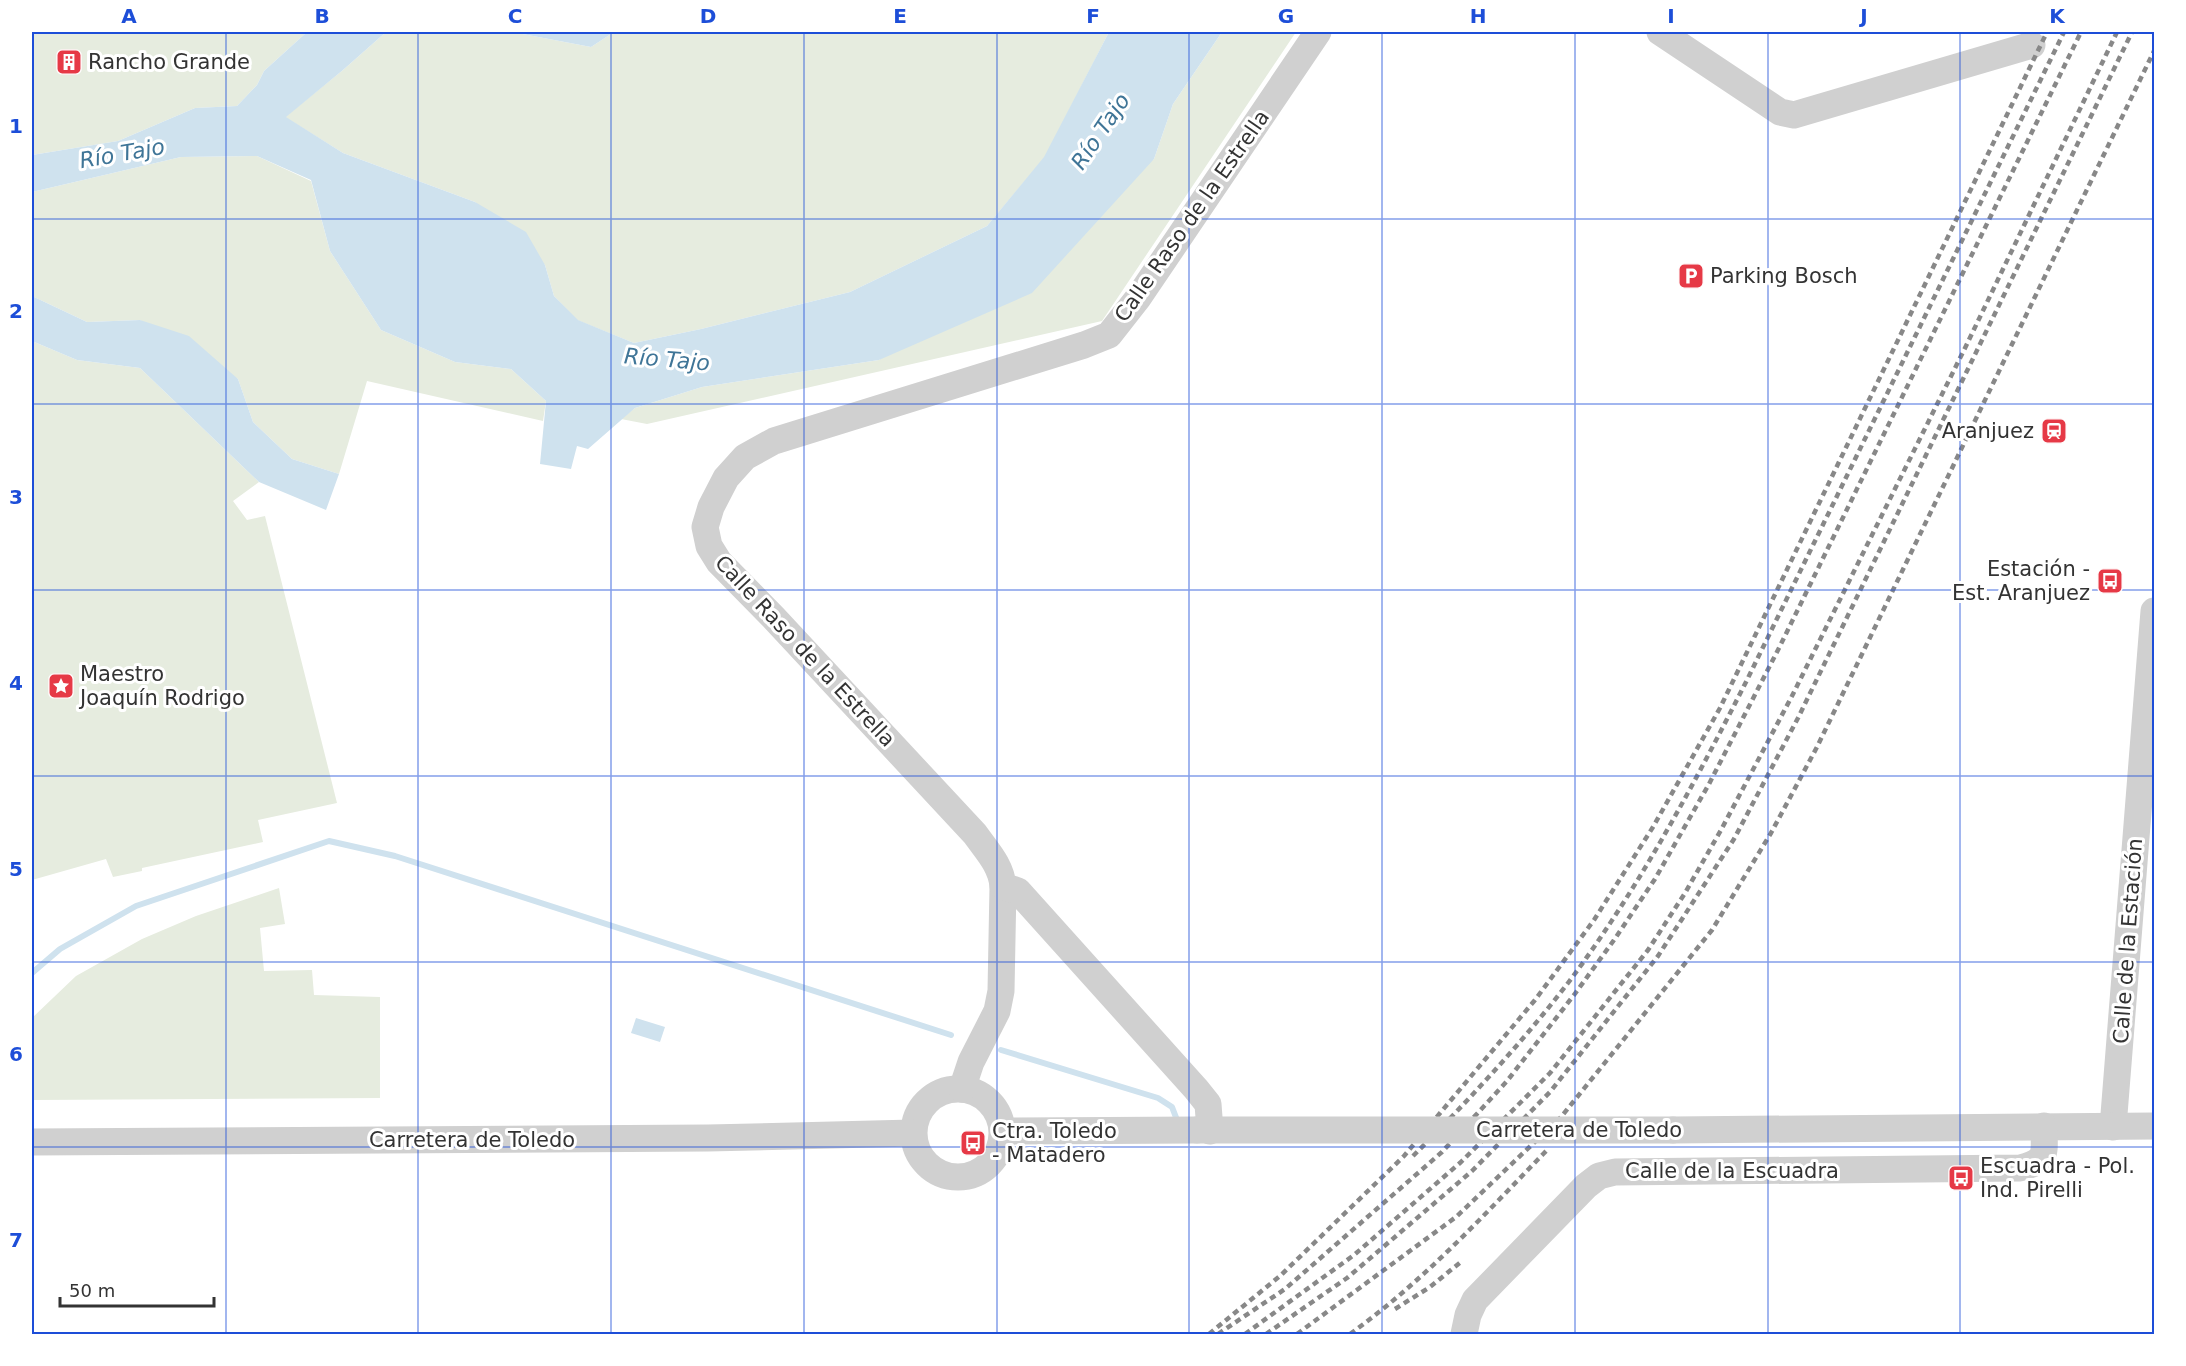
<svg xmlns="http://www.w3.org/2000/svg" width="2186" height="1366" font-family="'DejaVu Sans',sans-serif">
  <rect width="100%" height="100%" fill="#fff"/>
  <g fill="#e6ecdf">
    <polygon points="32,32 307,32 264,71 257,85 237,106 195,108 118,141 32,155"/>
    <polygon points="386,32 512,32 591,47 614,32 1109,32 1045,157 987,226 850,292 701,329 634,343 577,320 554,296 545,265 475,202 343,153 285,117 343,70"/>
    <polygon points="1222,32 1296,32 1102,321 647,424 621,419 635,408 702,387 879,360 1154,159 1173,104"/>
    <polygon points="257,156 311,181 330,251 381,330 455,362 511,369 546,401 543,421 367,381 339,474 292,459 253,422 238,379 140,320 87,322 32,296 32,192 181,157"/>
    <polygon points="32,341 77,360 140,368 259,482 233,501 247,520 265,516 337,803 258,820 263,842 142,868 142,871 113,877 106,859 32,880"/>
    <polygon points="279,888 285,924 260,928 264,971 312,970 314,995 380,997 380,1098 32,1100 32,1018 76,976 142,939 196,916"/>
  </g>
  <g fill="#cfe2ee">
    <polygon points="307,32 386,32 343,70 286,117 343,153 475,202 526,232 545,265 554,296 578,320 634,343 701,329 850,292 987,226 1044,157 1109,32 1222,32 1173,104 1154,159 1032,293 879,360 702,387 635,408 588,449 577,446 571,469 540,464 546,401 511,369 455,362 381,330 330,251 311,180 257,156 181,157 32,192 32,155 118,141 195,108 237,106 257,85 264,71"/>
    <polygon points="512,32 614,32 591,47"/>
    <polygon points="32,296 87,322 140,320 189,336 238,379 253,422 292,459 339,474 326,510 259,482 140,368 77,360 32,341"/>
    <polygon points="636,1018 665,1027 660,1042 631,1033"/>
  </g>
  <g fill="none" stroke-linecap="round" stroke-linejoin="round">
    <g stroke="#cfe2ee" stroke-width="6">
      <polyline points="32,973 60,949 136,906 329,841 395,856 951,1035"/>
      <polyline points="1001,1050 1158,1098 1172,1107 1177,1120"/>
    </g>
    <g stroke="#d0d0d0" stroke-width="27">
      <polyline points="1660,32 1780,112 1794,115 2032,45"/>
      <circle cx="958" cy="1133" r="44"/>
      <polyline points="962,1089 971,1062 997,1011 1001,991 1003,886"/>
      <polyline points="2113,1127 2154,611"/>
      <polyline points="1673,1130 2154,1126"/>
      <polyline points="1003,1131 1197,1130"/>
      <path d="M1210,1131L1208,1104L1196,1089L1018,891L1003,886C1001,865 987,851 975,834L773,617L719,562L709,546L705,527L711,507L726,478L745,457L774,441L1084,345L1109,335L1138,298L1318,32"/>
      <polyline points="32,1142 708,1138 913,1133"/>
      <path d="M1464,1334L1468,1315L1475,1300L1586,1186L1599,1176L1615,1172L2020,1168C2049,1161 2044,1153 2044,1126"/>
    </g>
    <g stroke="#888" stroke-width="4.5" stroke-dasharray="6 4.5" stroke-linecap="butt">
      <path d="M1413,1156C1468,1101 1521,1044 1568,983C1638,890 1693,786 1746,682L2064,32"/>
      <polyline points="1395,1309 1430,1287 1462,1261"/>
      <polyline points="1209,1334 1280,1276 1404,1156 1535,1000 1594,920 1653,827 1720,708 2047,32"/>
      <polyline points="1218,1334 1285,1289 1442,1152 1507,1081 1574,995 1614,940 1655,879 1709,784 1779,648 2081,32"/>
      <polyline points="1245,1334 1354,1255 1461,1162 1550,1073 1648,950 1685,893 1721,830 1792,696 1966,346 2117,32"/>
      <polyline points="1266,1334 1347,1278 1472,1171 1550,1092 1658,956 1734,839 1798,718 2132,32"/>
      <polyline points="1297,1334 1456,1217 1561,1117 1712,930 1771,833 1817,747 2154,51"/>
      <path d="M1350,1334C1424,1281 1485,1214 1548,1149"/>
    </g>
    <polyline stroke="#d0d0d0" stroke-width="27" points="1197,1130 1673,1130"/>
  </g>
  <path fill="none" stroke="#1d4ed8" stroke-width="1.5" stroke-opacity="0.55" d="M226,32V1334M418,32V1334M611,32V1334M804,32V1334M997,32V1334M1189,32V1334M1382,32V1334M1575,32V1334M1768,32V1334M1960,32V1334M32,219H2154M32,404H2154M32,590H2154M32,776H2154M32,962H2154M32,1147H2154"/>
  <defs>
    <g id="building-square" transform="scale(1.35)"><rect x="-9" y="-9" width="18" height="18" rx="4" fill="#e63946" stroke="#fff"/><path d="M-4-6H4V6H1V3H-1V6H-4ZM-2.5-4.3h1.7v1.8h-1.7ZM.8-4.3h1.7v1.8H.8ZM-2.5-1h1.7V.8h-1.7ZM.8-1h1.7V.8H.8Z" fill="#fff"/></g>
    <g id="parking-square" transform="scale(1.35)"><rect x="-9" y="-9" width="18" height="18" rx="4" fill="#e63946" stroke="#fff"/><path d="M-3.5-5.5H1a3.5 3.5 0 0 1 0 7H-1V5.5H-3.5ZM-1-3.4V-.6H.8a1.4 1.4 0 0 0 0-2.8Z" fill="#fff"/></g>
    <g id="station-square" transform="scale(1.35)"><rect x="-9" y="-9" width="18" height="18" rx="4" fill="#e63946" stroke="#fff"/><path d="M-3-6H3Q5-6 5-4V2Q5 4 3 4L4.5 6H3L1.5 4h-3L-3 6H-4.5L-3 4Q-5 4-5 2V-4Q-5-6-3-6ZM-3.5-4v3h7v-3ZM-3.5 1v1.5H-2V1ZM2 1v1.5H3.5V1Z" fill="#fff"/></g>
    <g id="bus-square" transform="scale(1.35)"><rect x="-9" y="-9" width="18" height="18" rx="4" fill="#e63946" stroke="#fff"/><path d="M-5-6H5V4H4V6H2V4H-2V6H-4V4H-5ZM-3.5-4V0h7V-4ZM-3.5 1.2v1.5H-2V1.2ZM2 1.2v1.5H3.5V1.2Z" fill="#fff"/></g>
    <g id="sight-square" transform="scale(1.35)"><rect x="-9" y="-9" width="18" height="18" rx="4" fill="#e63946" stroke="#fff"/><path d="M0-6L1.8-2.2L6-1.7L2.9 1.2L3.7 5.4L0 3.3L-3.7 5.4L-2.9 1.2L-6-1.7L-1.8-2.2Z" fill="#fff"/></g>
  </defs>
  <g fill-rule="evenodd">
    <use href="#building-square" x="69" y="62"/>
    <use href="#parking-square" x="1691" y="276"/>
    <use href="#station-square" x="2054" y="431"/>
    <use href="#bus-square" x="2110" y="581"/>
    <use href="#sight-square" x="61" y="686"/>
    <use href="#bus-square" x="973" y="1143"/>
    <use href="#bus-square" x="1961" y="1178"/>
  </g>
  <g text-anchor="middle" stroke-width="6" stroke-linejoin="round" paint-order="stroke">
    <g font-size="21" fill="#333" stroke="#fff" text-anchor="start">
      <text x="88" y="69">Rancho Grande</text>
      <text x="1710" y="283">Parking Bosch</text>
      <text x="2034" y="438" text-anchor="end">Aranjuez</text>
      <text x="2090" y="576" text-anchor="end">Estación -<tspan x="2090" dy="24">Est. Aranjuez</tspan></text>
      <text x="80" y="681">Maestro<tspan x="80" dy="24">Joaquín Rodrigo</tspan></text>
      <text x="992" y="1138">Ctra. Toledo<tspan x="992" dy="24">- Matadero</tspan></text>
      <text x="1980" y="1173">Escuadra - Pol.<tspan x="1980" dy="24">Ind. Pirelli</tspan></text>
    </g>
    <g font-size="21" fill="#333" stroke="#fff">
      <text transform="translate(1192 216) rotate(-55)" y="7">Calle Raso de la Estrella</text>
      <text transform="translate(805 651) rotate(47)" y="7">Calle Raso de la Estrella</text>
      <text transform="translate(2128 941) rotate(-86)" y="7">Calle de la Estación</text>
      <text x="1579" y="1137">Carretera de Toledo</text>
      <text x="472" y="1147">Carretera de Toledo</text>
      <text x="1732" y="1178">Calle de la Escuadra</text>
    </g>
    <g font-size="22" font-style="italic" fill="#3f7597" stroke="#fff">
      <text transform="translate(1100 131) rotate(-56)" y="8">Río Tajo</text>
      <text transform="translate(122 153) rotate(-10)" y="8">Río Tajo</text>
      <text transform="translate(667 359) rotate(5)" y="8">Río Tajo</text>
    </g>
  </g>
  <rect width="2186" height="1366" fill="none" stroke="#ffffff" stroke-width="66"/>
  <path d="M60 1297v9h154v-9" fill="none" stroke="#333333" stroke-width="3"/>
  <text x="69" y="1297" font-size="18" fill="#333333" stroke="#ffffff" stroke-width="4.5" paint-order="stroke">50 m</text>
  <rect x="33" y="33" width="2120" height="1300" fill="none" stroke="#1d4ed8" stroke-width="2"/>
  <g font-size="20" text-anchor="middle" font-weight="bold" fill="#1d4ed8">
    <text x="129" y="23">A</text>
    <text x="322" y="23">B</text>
    <text x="515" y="23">C</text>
    <text x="708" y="23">D</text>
    <text x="900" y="23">E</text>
    <text x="1093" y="23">F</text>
    <text x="1286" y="23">G</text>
    <text x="1478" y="23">H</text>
    <text x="1671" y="23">I</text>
    <text x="1864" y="23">J</text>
    <text x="2057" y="23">K</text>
    <text x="16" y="133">1</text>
    <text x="16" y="318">2</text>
    <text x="16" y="504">3</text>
    <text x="16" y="690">4</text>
    <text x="16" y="876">5</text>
    <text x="16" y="1061">6</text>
    <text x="16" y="1247">7</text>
  </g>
</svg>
